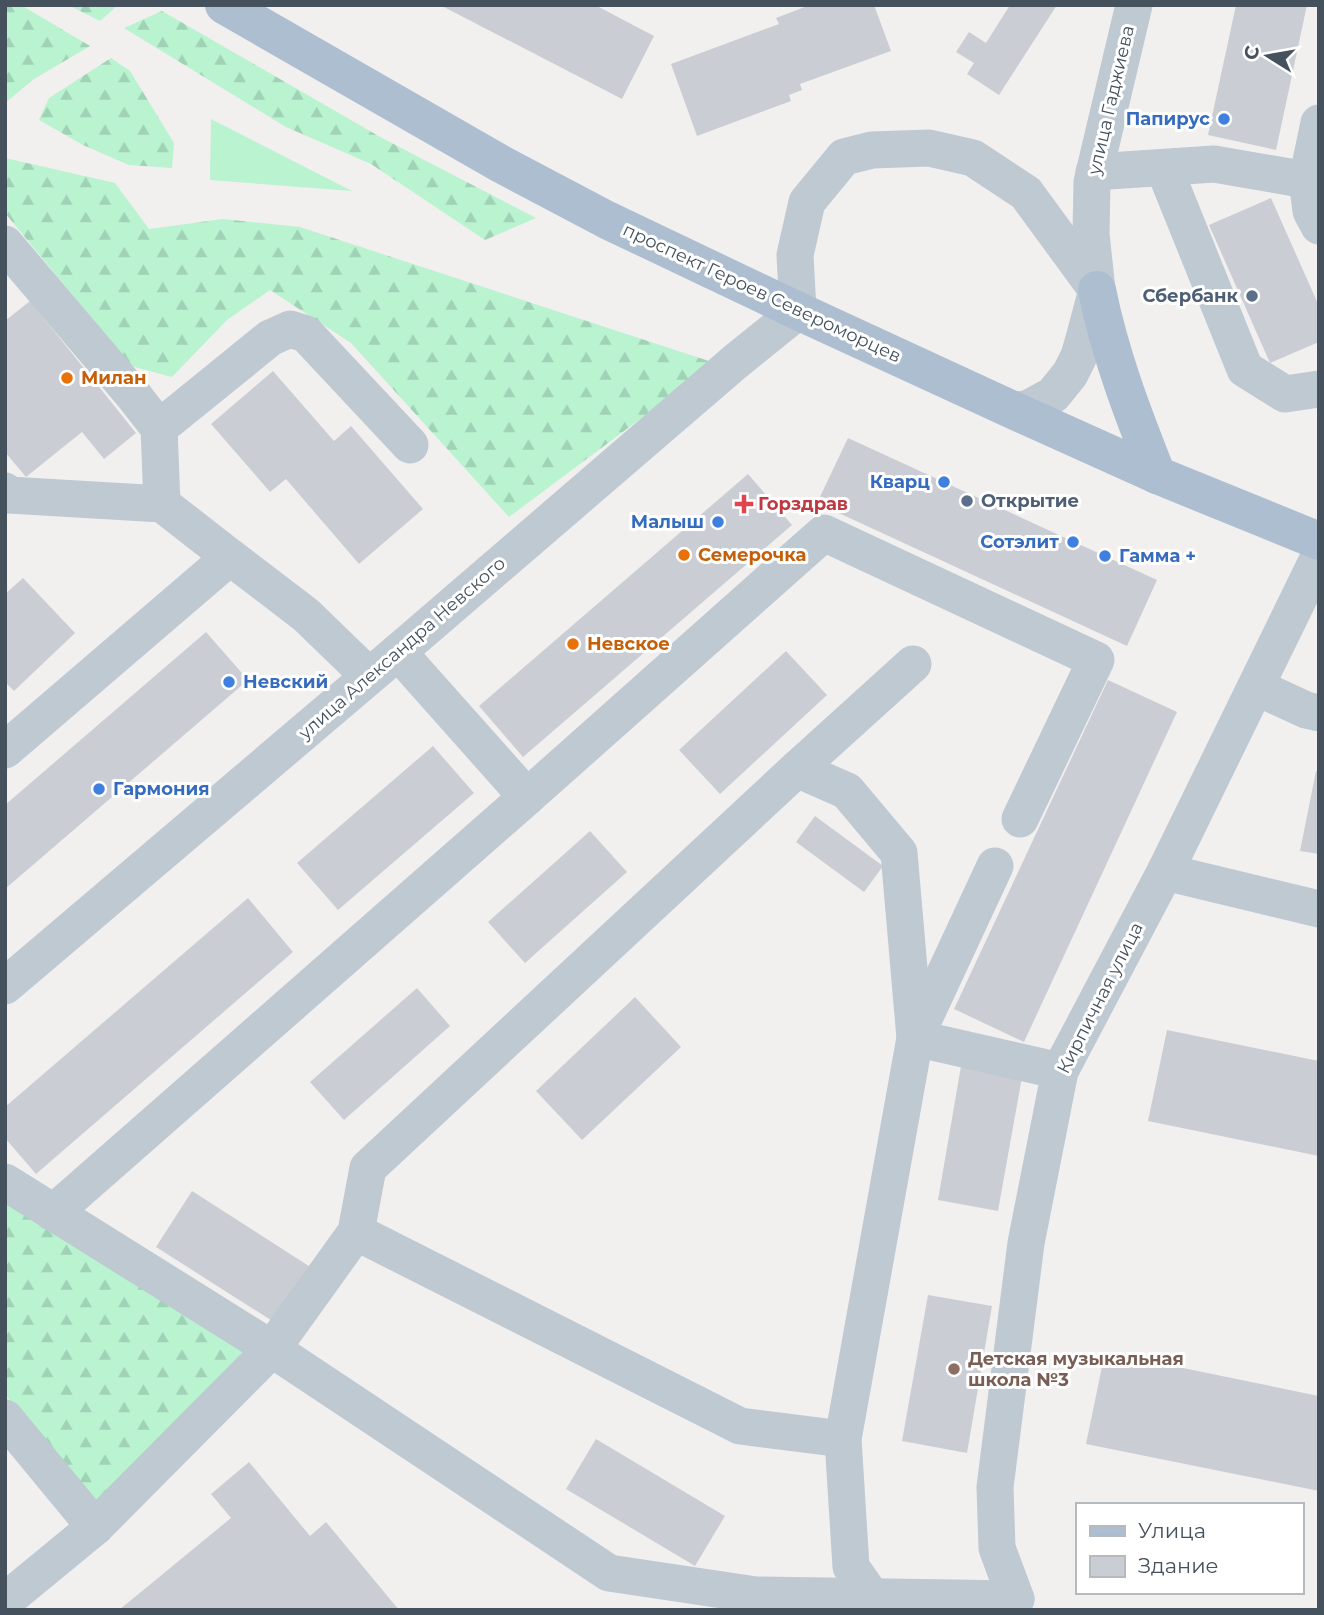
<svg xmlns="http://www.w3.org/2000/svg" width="1324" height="1615" font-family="Montserrat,sans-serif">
  <defs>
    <pattern id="forest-firs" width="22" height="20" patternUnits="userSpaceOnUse" patternTransform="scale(1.75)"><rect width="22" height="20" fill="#b9f3d0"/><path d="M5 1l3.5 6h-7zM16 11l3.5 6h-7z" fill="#a0d2b5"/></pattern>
  </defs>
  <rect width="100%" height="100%" fill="#f2efef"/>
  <polygon fill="#b9f3d0" points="211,119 352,191 210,180"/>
  <g fill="url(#forest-firs)">
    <polygon points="5,5 21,5 90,46 34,79 5,103"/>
    <polygon points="68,5 118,5 100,21"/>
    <polygon points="162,11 382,138 536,218 485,240 371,164 286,127 124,28"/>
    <polygon points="111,58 130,71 174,143 172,168 129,165 83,145 39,120 49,98"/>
    <polygon points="5,158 115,183 149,229 223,219 300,227 715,363 509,517 351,343 270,290 227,320 172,377 131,366 5,213"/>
    <polygon points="5,1199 245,1353 93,1504 5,1394"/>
  </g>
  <g fill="#caced4">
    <polygon points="440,5 595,5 654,36 622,99"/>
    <polygon points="810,5 874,5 891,51 800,84 802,90 789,95 791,101 697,136 671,64 779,24 776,18"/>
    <polygon points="1010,5 1057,5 999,95 967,74 974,63 956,52 969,32 986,43"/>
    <polygon points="1236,5 1307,5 1276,150 1208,135"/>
    <polygon points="1271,198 1319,306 1319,342 1270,363 1209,225"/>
    <polygon points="30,301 136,433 104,459 82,432 26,477 5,452 5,321"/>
    <polygon points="273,371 334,441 351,426 423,509 359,564 286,479 270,492 211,424"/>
    <polygon points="848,438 1157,580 1127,646 817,503"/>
    <polygon points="748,474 792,525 523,757 479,706"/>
    <polygon points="23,578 75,633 14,691 5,682 5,594"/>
    <polygon points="206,632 248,680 5,889 5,805"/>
    <polygon points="786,651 827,695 720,794 679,750"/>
    <polygon points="1108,680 1177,712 1024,1042 954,1009"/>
    <polygon points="433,746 474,793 338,910 297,863"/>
    <polygon points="1316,771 1319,772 1319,854 1300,851"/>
    <polygon points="815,816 883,866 864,892 796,842"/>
    <polygon points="590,831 627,872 525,963 488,922"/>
    <polygon points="248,898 293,952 36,1174 5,1138 5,1107"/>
    <polygon points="417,988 450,1026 344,1120 310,1082"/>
    <polygon points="635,997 681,1047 582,1140 536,1091"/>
    <polygon points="1167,1030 1319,1061 1319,1156 1148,1121"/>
    <polygon points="961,1066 1022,1077 998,1211 938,1200"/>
    <polygon points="192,1191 312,1268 277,1324 156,1247"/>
    <polygon points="928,1295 992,1306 967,1453 902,1441"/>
    <polygon points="1105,1352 1319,1396 1319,1491 1086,1444"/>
    <polygon points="596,1439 725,1516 695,1566 566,1489"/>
    <polygon points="249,1462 310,1536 326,1522 399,1610 119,1610 231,1518 211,1494"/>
  </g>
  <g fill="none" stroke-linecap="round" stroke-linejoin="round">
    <g stroke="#bec9d2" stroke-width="37">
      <polyline points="1319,123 1307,180 1311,211 1319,226"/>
      <polyline points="1164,168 1245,369 1285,394 1319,389"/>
      <polyline points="1094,172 1214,164 1307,180"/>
      <polyline points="5,244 134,396 159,428 162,504"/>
      <polyline points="1015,411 1029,408 1053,395 1070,374 1079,356 1085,335 1097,290 1091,234 1092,182 1134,5"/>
      <polyline points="159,428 270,338 290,329 306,334 410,445"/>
      <polyline points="5,491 9,495 162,504 230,557"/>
      <polyline points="398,652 527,797 824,533 1096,660 1020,819"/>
      <polyline points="1256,687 1306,710 1319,713"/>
      <polyline points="5,750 230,557 306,615 369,676"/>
      <polyline points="797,769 847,791 899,853 915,1038 843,1439 851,1567 872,1597"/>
      <polyline points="995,866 915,1038 1060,1071"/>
      <polyline points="1165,872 1319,909"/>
      <polyline points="5,986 398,652 735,362 798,311 795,255 807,202 844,157 872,150 929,148 973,158 1026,193 1097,290"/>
      <polyline points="5,1182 272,1349 609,1573 756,1595 1016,1599"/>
      <polyline points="53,1213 527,797"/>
      <polyline points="356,1232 740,1426 843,1439"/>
      <polyline points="5,1418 95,1527"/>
      <polyline points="1016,1599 997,1548 995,1487 1026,1243 1060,1071 1165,872 1319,557"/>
      <polyline points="5,1601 95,1527 272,1349 356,1232 368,1168 797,769 913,664"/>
    </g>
    <g stroke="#acbed0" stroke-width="38">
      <polyline points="224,5 501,164 607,220 798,311 1015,411 1157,475 1319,541"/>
      <path d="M1097,290C1110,355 1133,414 1157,475"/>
    </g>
  </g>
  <g fill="#3f7fe0" stroke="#fff" stroke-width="2.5">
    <circle cx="1224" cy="119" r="7"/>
    <circle cx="944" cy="482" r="7"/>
    <circle cx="718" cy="522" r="7"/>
    <circle cx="1073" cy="542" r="7"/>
    <circle cx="1105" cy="556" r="7"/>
    <circle cx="229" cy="682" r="7"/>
    <circle cx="99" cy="789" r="7"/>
  </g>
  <g fill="#5c6f8a" stroke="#fff" stroke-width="2.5">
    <circle cx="1252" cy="296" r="7"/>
    <circle cx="967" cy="501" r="7"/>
  </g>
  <g fill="#e8710a" stroke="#fff" stroke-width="2.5">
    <circle cx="67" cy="378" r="7"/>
    <circle cx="684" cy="555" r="7"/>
    <circle cx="573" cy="644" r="7"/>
  </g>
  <path fill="#e0444e" stroke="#fff" stroke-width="2.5" d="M740.5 493.5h7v7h7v7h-7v7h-7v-7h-7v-7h7z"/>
  <circle fill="#8d6e63" stroke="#fff" stroke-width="2.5" cx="954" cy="1369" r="7"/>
  <g text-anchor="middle" stroke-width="6" stroke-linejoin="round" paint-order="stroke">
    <g font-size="18" fill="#45525e" stroke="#fff">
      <text transform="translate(1111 100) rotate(-77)" y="6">улица Гаджиева</text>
      <text transform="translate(762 293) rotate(25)" y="6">проспект Героев Североморцев</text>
      <text transform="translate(402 648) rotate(-41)" y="6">улица Александра Невского</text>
      <text transform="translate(1100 998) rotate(-63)" y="6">Кирпичная улица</text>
    </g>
    <g font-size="18" font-weight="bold" fill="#366cbe" stroke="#fff" text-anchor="end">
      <text x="1210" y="125">Папирус</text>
      <text x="930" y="488">Кварц</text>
      <text x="704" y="528">Малыш</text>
      <text x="1059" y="548">Сотэлит</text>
      <text x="1119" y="562" text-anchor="start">Гамма +</text>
      <text x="243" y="688" text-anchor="start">Невский</text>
      <text x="113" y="795" text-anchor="start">Гармония</text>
    </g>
    <g font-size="18" font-weight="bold" fill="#4e5e75" stroke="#fff" text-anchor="end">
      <text x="1238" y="302">Сбербанк</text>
      <text x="981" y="507" text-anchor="start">Открытие</text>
    </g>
    <g font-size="18" font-weight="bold" fill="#c56008" stroke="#fff" text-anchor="start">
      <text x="81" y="384">Милан</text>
      <text x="698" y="561">Семерочка</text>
      <text x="587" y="650">Невское</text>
    </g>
    <g font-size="18" font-weight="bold" fill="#be3a42" stroke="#fff" text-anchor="start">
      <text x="758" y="510">Горздрав</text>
    </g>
    <g font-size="18" font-weight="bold" fill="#785e54" stroke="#fff" text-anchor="start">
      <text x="968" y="1365">Детская музыкальная<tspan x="968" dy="21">школа №3</tspan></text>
    </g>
  </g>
  <rect width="1324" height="1615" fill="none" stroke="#45525e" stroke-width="14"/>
  <rect x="1076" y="1503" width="228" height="91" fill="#ffffff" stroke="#b5babf" stroke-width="2"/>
  <rect x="1090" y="1526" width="35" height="10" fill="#acbed0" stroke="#b5babf" stroke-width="2"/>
  <text x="1138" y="1538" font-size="21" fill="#45525e">Улица</text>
  <rect x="1090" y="1556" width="35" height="21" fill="#caced4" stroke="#b5babf" stroke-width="2"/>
  <text x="1138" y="1573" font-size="21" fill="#45525e">Здание</text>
  <g transform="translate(1268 56) rotate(281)" stroke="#ffffff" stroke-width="5" paint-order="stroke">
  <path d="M0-5L12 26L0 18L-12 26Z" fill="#45525e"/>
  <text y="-10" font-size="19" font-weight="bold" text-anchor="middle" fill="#45525e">С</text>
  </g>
</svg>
